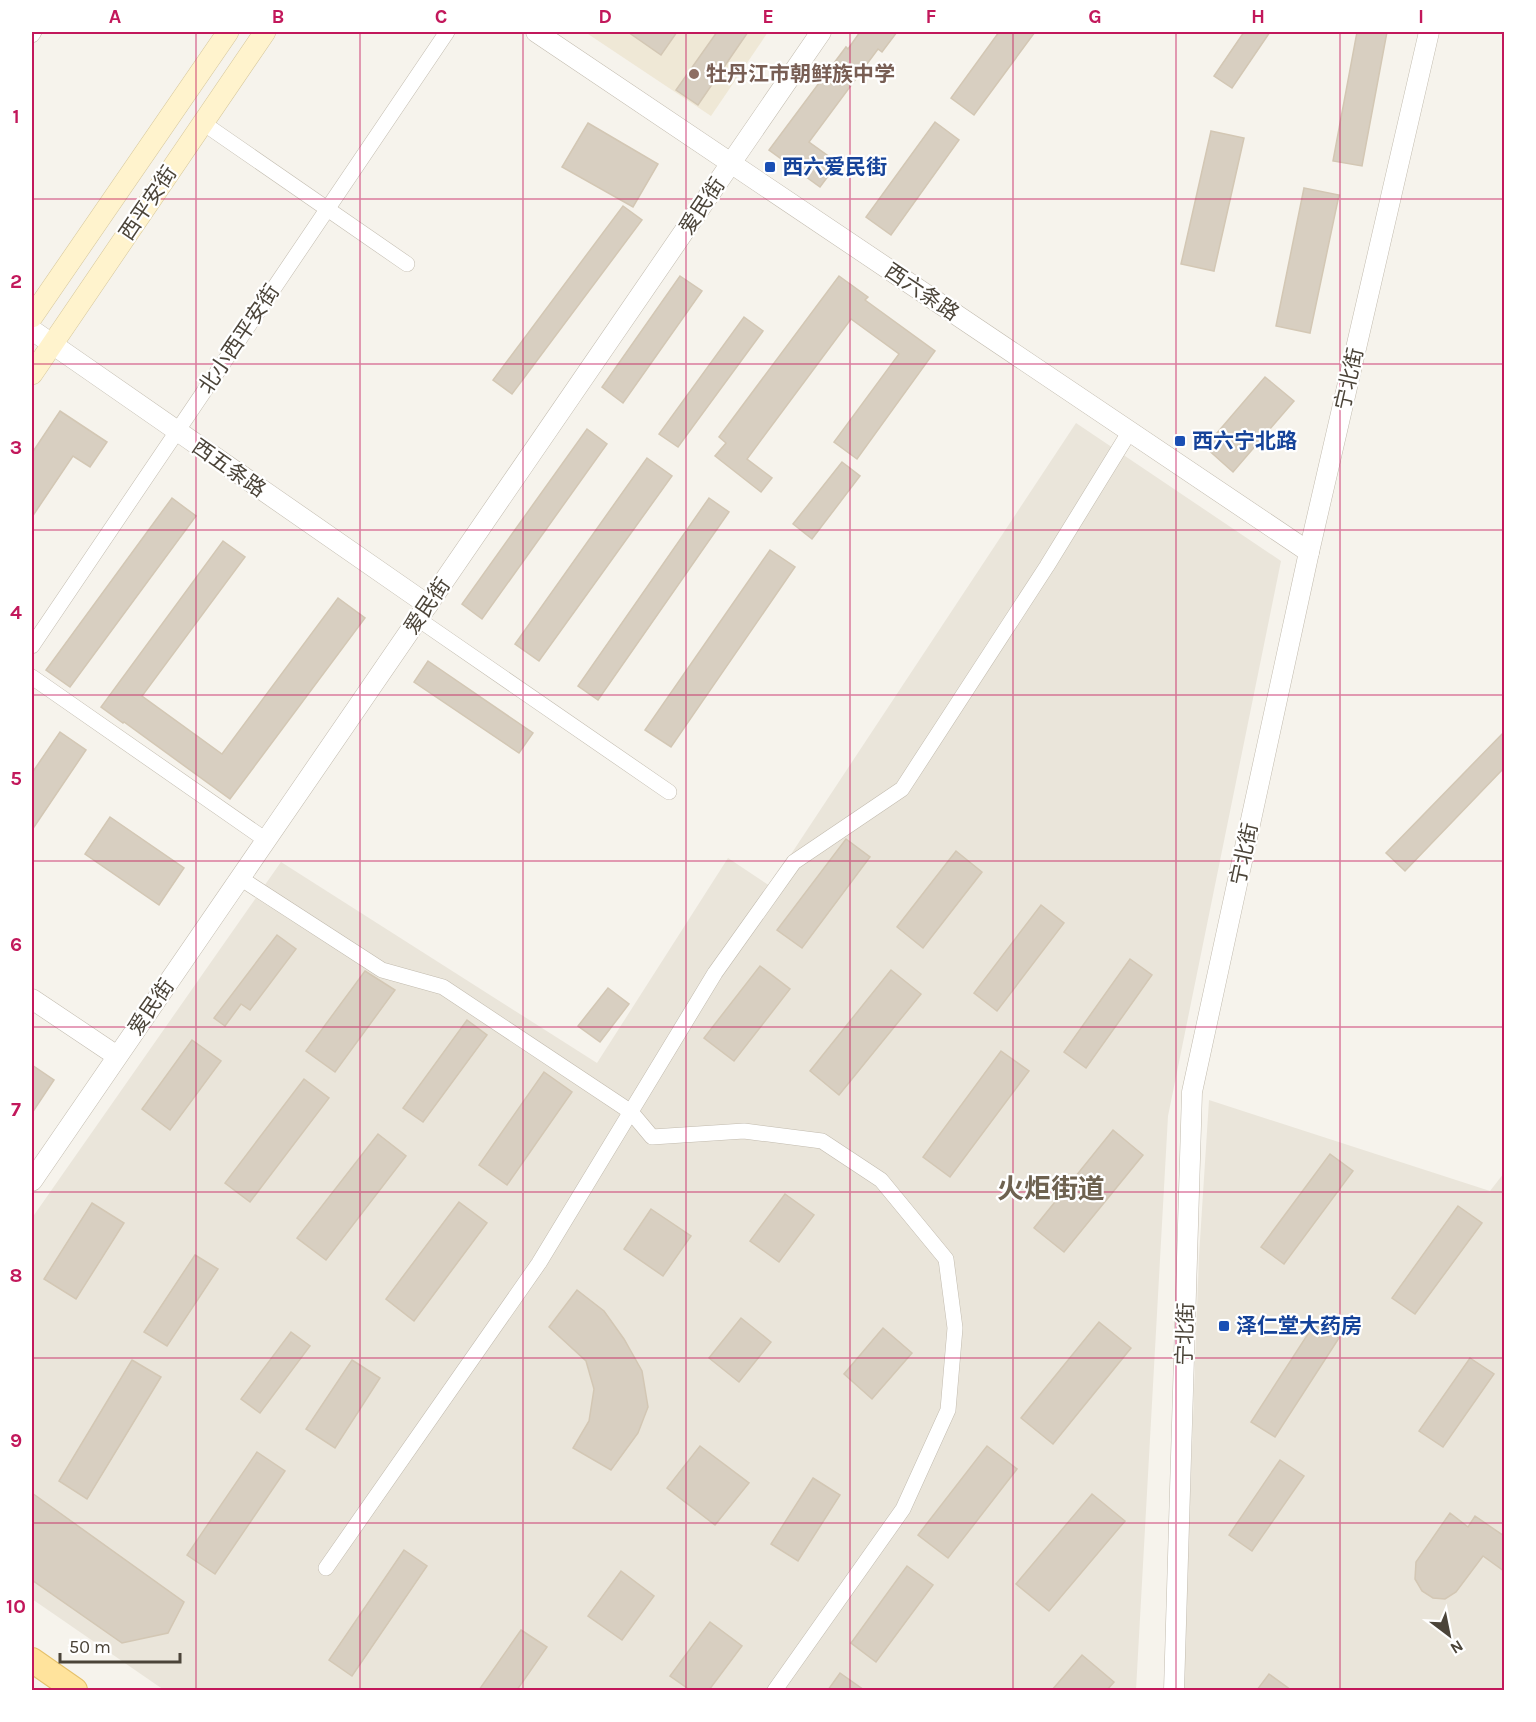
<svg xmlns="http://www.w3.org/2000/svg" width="1536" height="1722" font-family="Karla,'Noto Sans SC',sans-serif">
  <rect width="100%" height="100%" fill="#f6f3ec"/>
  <g fill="#eae5da">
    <polygon points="1076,423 1281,561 1168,1116 1136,1690 164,1690 32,1599 32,1218 281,862 597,1063 728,858 770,886"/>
    <polygon points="1209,1100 1490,1191 1504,1173 1504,1690 1183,1690 1199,1256"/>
  </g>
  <polygon fill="#efe8d6" points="585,32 768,32 711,116"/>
  <g fill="#d8cfc1" stroke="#d3c7b4" stroke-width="1.5">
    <polygon points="628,32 677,32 661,55"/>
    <polygon points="717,32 748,32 698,105 676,90"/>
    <polygon points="860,32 897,32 882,52 878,49 809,142 838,163 820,187 769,150 846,47 848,49"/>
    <polygon points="999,32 1035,32 974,115 951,98"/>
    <polygon points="1244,32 1270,32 1232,88 1214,76"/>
    <polygon points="1357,32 1387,32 1362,166 1333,161"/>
    <polygon points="935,122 959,140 891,235 866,217"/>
    <polygon points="588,123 658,164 633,207 562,167"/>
    <polygon points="1211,131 1244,138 1214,271 1181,264"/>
    <polygon points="1304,188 1339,195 1310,333 1276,326"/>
    <polygon points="623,206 642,220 512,394 493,380"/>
    <polygon points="680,276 702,291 623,403 602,387"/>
    <polygon points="839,276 868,297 865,300 935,351 857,459 834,442 899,354 851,319 747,459 772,478 761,492 715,456 726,443 719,437"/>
    <polygon points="744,317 763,331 678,447 659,434"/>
    <polygon points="1265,377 1294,401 1233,472 1205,447"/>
    <polygon points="60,411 107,442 90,467 73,456 32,517 32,453"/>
    <polygon points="587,429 607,444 482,619 462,604"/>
    <polygon points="647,458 672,476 539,661 515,644"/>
    <polygon points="842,462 860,476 812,539 793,524"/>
    <polygon points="172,498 196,516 70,687 46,670"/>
    <polygon points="709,498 729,512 598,700 578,686"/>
    <polygon points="223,541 245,557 142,696 222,754 338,598 365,618 230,799 124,722 123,723 101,707"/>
    <polygon points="770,550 795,567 671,747 645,730"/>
    <polygon points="428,661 533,733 519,753 414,682"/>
    <polygon points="60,732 86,750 32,830 32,773"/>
    <polygon points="1504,732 1504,768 1405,871 1386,853"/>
    <polygon points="110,817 184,868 159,905 85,854"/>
    <polygon points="846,839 870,857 802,948 777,930"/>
    <polygon points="956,851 982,872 923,948 897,927"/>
    <polygon points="1041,905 1064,923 997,1011 974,993"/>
    <polygon points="277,935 296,949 250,1010 241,1004 225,1026 214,1018"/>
    <polygon points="1130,959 1152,975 1086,1068 1064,1052"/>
    <polygon points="760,966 790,989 734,1061 704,1038"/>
    <polygon points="891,970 921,994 839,1095 810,1071"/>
    <polygon points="365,971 395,990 335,1072 306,1051"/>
    <polygon points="608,988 629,1004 600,1042 578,1026"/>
    <polygon points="467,1020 487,1035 423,1122 403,1108"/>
    <polygon points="192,1040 221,1061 170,1130 142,1109"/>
    <polygon points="1001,1051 1029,1071 950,1177 923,1157"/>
    <polygon points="32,1065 54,1080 32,1113"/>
    <polygon points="544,1072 572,1092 507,1185 479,1165"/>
    <polygon points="304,1079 329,1098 250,1202 225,1183"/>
    <polygon points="1113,1130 1143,1155 1064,1252 1034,1228"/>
    <polygon points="378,1134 406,1156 326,1260 297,1238"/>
    <polygon points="1330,1154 1353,1171 1284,1264 1261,1247"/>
    <polygon points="785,1194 814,1215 779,1262 750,1241"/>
    <polygon points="459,1202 487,1223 414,1321 386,1299"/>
    <polygon points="92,1203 124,1223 76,1299 44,1279"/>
    <polygon points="1458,1206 1482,1223 1415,1314 1392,1298"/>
    <polygon points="651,1209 691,1236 663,1276 624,1249"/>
    <polygon points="195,1255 218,1269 167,1346 144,1332"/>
    <polygon points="577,1290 604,1311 624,1339 642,1371 648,1407 638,1433 611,1470 573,1448 589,1421 594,1389 586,1361 549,1327"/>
    <polygon points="741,1318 771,1342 739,1382 709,1358"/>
    <polygon points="1099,1322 1131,1348 1053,1444 1021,1418"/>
    <polygon points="1315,1323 1339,1338 1275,1437 1251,1422"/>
    <polygon points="883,1328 912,1353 872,1399 844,1374"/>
    <polygon points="291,1332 310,1346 260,1413 241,1399"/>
    <polygon points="1470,1358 1494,1374 1443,1447 1419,1431"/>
    <polygon points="132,1360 161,1377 87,1499 59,1481"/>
    <polygon points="352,1360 380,1378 335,1448 306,1429"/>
    <polygon points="700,1446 749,1483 715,1525 667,1488"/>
    <polygon points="987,1446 1017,1469 948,1558 918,1535"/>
    <polygon points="257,1452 285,1471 215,1574 187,1555"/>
    <polygon points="1280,1460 1304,1476 1252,1551 1229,1535"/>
    <polygon points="813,1478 840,1495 798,1561 771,1544"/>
    <polygon points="32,1493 184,1602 168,1633 122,1643 32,1580"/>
    <polygon points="1092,1494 1125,1521 1049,1611 1016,1584"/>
    <polygon points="1450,1513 1468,1527 1475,1516 1504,1536 1504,1571 1483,1556 1456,1592 1445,1599 1433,1598 1422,1591 1415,1579 1416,1562"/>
    <polygon points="404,1550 427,1566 352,1676 329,1660"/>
    <polygon points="907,1566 933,1585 876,1662 851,1643"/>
    <polygon points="621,1571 654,1596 622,1640 588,1616"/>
    <polygon points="710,1622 742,1646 709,1690 690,1690 670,1676"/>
    <polygon points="521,1630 547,1647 517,1690 479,1690"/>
    <polygon points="1082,1655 1114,1682 1107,1690 1052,1690"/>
    <polygon points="840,1673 864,1690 828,1690"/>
    <polygon points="1269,1674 1291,1690 1257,1690"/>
  </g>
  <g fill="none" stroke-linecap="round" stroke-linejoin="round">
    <g stroke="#c2bbae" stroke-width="16">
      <g id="minor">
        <polyline points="32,35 34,32"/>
        <polyline points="203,123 407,264"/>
        <polyline points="418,619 669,792"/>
        <polyline points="32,646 447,32"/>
        <polyline points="32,677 266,840"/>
        <polyline points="240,878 382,970 443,987 631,1112 652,1137 744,1131 822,1141 881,1180 946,1259 955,1328 948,1410 903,1509 775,1690"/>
        <polyline points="326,1568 539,1263 715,973 794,862 902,789 1047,566 1130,431"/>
      </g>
    </g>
    <g stroke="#c2bbae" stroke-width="21">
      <g id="tertiary">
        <polyline points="536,32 1309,552"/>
        <polyline points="32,330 428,605"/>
        <polyline points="32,999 117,1056"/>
        <polyline points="32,1181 821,32"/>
        <polyline points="1174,1690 1192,1092 1309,552 1429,32"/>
      </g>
    </g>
    <g stroke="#d6c79b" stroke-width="22">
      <g id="secondary">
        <polyline points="32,317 228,32"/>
        <polyline points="32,374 265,32"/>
      </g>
    </g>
    <g stroke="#e6c16a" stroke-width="26">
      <polyline id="primary" points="32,1660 75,1690"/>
    </g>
    <use href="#minor" stroke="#fff" stroke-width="15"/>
    <use href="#tertiary" stroke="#fff" stroke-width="20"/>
    <use href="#secondary" stroke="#fff3cd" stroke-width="21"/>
    <use href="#primary" stroke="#ffe39c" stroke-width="24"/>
  </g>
  <path fill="none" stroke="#c2185b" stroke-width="1.5" stroke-opacity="0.55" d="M196,32V1690M360,32V1690M523,32V1690M686,32V1690M850,32V1690M1013,32V1690M1176,32V1690M1340,32V1690M32,199H1504M32,364H1504M32,530H1504M32,695H1504M32,861H1504M32,1027H1504M32,1192H1504M32,1358H1504M32,1523H1504"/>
  <circle fill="#8d6e63" stroke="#fff" stroke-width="2" cx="694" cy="74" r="6"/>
  <g fill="#1a4fb4" stroke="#fff" stroke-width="2">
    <rect x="764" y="161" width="12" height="12" rx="3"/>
    <rect x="1174" y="435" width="12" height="12" rx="3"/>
    <rect x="1218" y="1320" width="12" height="12" rx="3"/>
  </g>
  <g text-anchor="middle" stroke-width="4.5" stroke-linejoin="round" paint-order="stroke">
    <g font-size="21" font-weight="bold" fill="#785e54" stroke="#fff" text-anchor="start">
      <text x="706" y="81">牡丹江市朝鲜族中学</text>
    </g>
    <g font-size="21" font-weight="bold" fill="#164399" stroke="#fff" text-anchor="start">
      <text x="782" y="174">西六爱民街</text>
      <text x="1192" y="448">西六宁北路</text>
      <text x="1236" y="1333">泽仁堂大药房</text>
    </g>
    <g font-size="21" fill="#4b4439" stroke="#fff">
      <text transform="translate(148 203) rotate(-56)" y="7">西平安街</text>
      <text transform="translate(702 206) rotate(-56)" y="7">爱民街</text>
      <text transform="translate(922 292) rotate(34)" y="7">西六条路</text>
      <text transform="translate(239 339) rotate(-56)" y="7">北小西平安街</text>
      <text transform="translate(1349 379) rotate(-77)" y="7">宁北街</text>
      <text transform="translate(229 468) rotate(35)" y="7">西五条路</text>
      <text transform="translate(427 606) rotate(-55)" y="7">爱民街</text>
      <text transform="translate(1244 854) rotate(-78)" y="7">宁北街</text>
      <text transform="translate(151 1007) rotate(-55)" y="7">爱民街</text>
      <text transform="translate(1185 1334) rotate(-88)" y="7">宁北街</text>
    </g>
    <g font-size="27" font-weight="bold" fill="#6e6250" stroke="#fff">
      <text x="1051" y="1198">火炬街道</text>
    </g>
  </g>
  <rect width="1536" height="1722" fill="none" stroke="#ffffff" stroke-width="66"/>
  <g transform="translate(1449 1635) rotate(148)" stroke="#ffffff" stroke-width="4.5" paint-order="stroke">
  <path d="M0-4.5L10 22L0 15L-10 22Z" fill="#4b4439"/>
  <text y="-9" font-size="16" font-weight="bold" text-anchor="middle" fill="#4b4439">N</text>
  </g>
  <path d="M60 1653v9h120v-9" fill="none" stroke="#4b4439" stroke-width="3"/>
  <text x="69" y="1653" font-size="18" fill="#4b4439" stroke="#ffffff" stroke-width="4.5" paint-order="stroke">50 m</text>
  <rect x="33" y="33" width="1470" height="1656" fill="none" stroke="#c2185b" stroke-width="2"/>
  <g font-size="20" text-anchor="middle" font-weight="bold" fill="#c2185b">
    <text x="115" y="23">A</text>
    <text x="278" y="23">B</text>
    <text x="441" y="23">C</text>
    <text x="605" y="23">D</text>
    <text x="768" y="23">E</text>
    <text x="931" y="23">F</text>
    <text x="1095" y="23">G</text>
    <text x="1258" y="23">H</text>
    <text x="1421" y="23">I</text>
    <text x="16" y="123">1</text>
    <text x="16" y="288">2</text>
    <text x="16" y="454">3</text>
    <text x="16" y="619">4</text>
    <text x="16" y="785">5</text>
    <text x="16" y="951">6</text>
    <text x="16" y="1116">7</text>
    <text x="16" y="1282">8</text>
    <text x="16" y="1447">9</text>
    <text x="16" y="1613">10</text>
  </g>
</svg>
